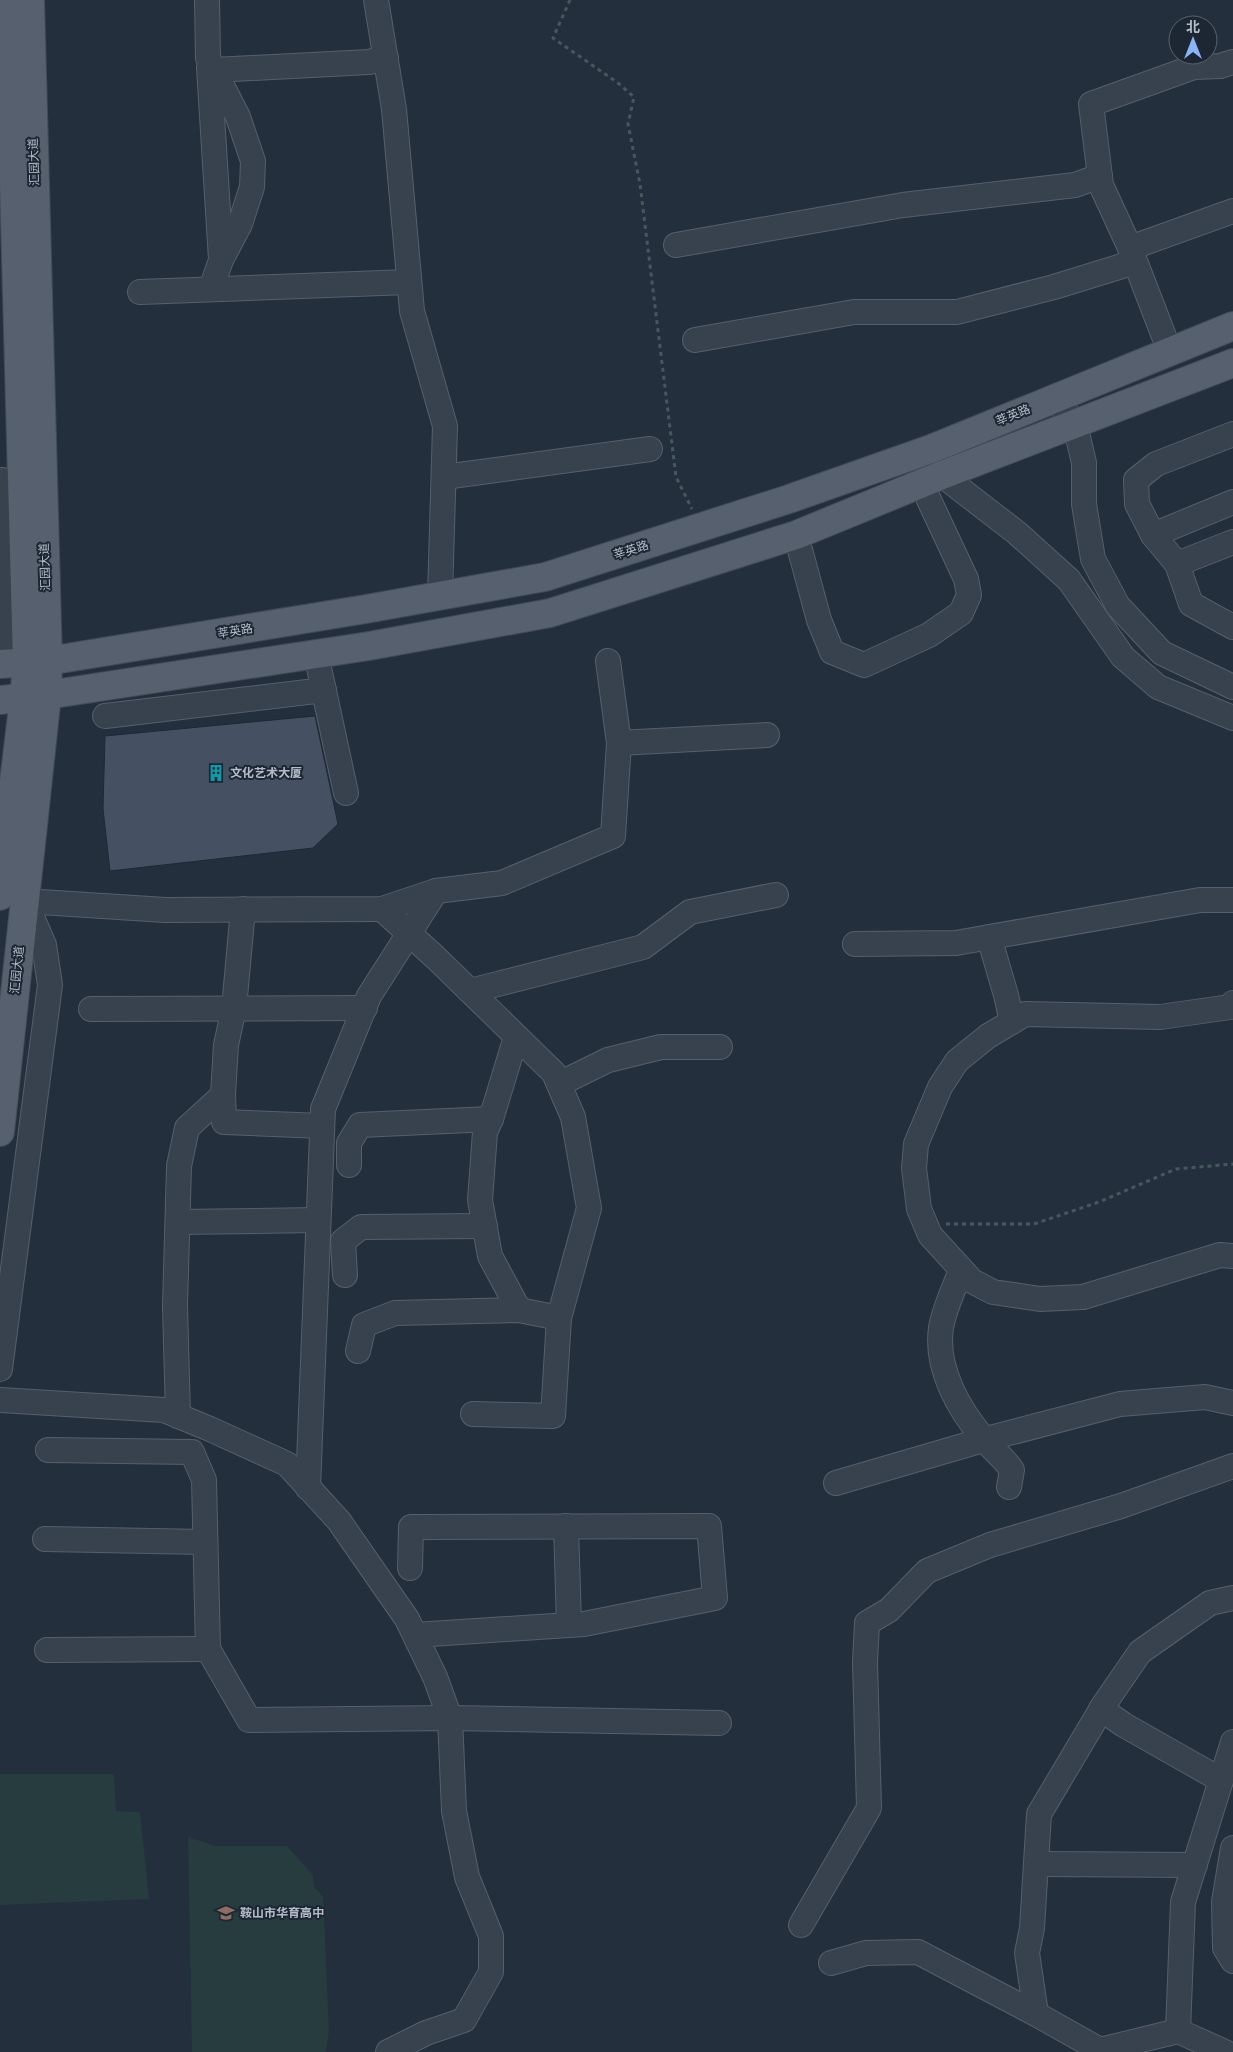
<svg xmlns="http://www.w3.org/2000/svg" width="1233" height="2052" font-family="'Fira Sans','Noto Sans SC',sans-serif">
  <rect width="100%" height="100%" fill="#242f3e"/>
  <g fill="#263c3f">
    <polygon points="0,1774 114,1774 116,1811 140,1812 149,1899 0,1905"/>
    <polygon points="188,1837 216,1846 287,1846 313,1875 314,1887 323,1896 329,2030 326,2052 192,2052"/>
  </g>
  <polygon fill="#455162" stroke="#1f2835" points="315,716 338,824 313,848 110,871 103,809 105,736"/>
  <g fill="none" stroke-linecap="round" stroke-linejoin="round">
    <g stroke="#565f6c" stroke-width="26">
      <g id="minor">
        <polyline points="207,0 208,58 238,117 253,161 252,187 240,224 221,260 211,289"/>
        <polyline points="376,0 394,109 412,311 445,426 440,596"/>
        <polyline points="209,68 221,259"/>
        <polyline points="214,70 369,62 386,58"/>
        <polyline points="676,245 903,205 1075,185 1100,176"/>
        <polyline points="1130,248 1233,211"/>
        <polyline points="140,292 409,282"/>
        <polyline points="695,340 854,312 957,312 1054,287 1135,262"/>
        <polyline points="1170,352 1130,248 1101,185 1091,104 1194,67 1220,66 1233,62"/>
        <polyline points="1055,398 1075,424 1084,463 1084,504 1093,559 1118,606 1162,653 1233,687"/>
        <polyline points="1233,434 1156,464 1136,480 1137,504 1153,535 1177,564 1191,604 1233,627"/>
        <polyline points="936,459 942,475 1017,533 1069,580 1123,657 1158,687 1233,718"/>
        <polyline points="444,477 650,449"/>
        <polyline points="2,480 9,664"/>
        <polyline points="796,535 819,620 832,652 864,665 929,635 961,613 969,595 966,579 922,485"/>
        <polyline points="1153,535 1233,502"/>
        <polyline points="1177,564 1233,542"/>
        <polyline points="316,654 346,793"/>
        <polyline points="105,716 324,690"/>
        <polyline points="619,743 767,735"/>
        <polyline points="382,909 436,958 554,1073 573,1117 589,1208 559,1318 553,1416 473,1414"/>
        <polyline points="989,937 1006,995 1012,1022"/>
        <polyline points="855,944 956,943 1200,900 1233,900"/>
        <polyline points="470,991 643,947 690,912 776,895"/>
        <polyline points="1233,1003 1230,1007 1160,1017 1025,1014 988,1036 957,1061 940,1087 916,1144 914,1168 919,1209 930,1235 972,1281 993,1292 1040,1299 1083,1297 1220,1255 1233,1256"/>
        <polyline points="91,1009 365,1008"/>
        <polyline points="516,1037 491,1119 485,1132 480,1200 490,1256 519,1310"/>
        <polyline points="559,1084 608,1060 661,1047 720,1047"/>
        <polyline points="223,1095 224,1122 322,1126"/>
        <polyline points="349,1165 349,1143 360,1125 491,1119"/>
        <polyline points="178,1222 318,1220"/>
        <path d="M961,1270C954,1289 944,1309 941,1328C935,1368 959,1410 984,1439C993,1450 1004,1458 1012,1470L1009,1487"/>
        <polyline points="345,1275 343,1241 361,1227 485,1226"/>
        <polyline points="358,1351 364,1325 395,1313 519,1310 559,1318"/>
        <polyline points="0,1369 50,985 44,945 25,901 165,910 382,909 436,891 502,883 613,836 619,743 608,661"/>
        <polyline points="0,1400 164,1410 210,1429 287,1464 339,1521 407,1619 435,1677 450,1718 454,1811 467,1877 491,1936 491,1972 464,2020 426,2033 388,2052"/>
        <polyline points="178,1416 175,1305 179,1166 187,1128 223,1095 226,1045 234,1008 243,909"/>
        <polyline points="48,1450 192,1452 204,1480 208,1649 249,1720 450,1718 719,1723"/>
        <polyline points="836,1483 990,1438 1120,1404 1205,1397 1233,1403"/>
        <polyline points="308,1488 323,1109 369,996 436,891"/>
        <polyline points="566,1526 569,1625"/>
        <polyline points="45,1539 205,1542"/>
        <polyline points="410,1568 411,1527 709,1526 715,1598 584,1624 415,1635"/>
        <polyline points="47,1650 208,1649"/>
        <polyline points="1101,1709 1124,1725 1221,1780"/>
        <polyline points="1233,1848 1224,1902 1225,1948 1233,1961"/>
        <polyline points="1037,1864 1195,1865"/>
        <polyline points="801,1925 869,1808 865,1662 867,1623 889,1610 927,1571 990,1545 1121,1506 1233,1466"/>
        <polyline points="831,1963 866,1953 918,1952 1036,2014 1100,2050 1100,2052"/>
        <polyline points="1036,2014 1027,1953 1032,1928 1039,1814 1105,1703 1140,1652 1210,1603 1233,1598"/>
        <polyline points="1178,2031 1183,1902 1233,1742"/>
        <polyline points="1100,2050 1178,2031 1225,2052"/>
      </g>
    </g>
    <g stroke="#414a57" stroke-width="30">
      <g id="major">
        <polyline points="0,664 48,661 366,609 545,577 789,499 931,449 1233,326"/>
        <polyline points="0,700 47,695 369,646 550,613 796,535 942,475 1233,363"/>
        <polyline points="0,896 24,699 27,663 9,0"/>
        <polyline points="0,1132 47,695 48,661 30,0"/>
      </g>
    </g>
    <g stroke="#44595c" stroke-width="3" stroke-dasharray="4 4" stroke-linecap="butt">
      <polyline points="570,0 553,38 618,83 634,97 628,124 640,184 676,477 692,509"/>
      <polyline points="946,1224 1034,1224 1099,1202 1176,1169 1233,1164"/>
    </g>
    <use href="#minor" stroke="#38414e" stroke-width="24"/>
    <use href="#major" stroke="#56606e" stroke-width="28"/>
  </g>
  <defs>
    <g id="building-bare" transform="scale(1.35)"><path d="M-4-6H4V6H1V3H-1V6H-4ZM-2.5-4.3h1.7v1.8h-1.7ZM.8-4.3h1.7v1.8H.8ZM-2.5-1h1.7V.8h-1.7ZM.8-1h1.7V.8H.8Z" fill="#0f9aa8" stroke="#1d2633" stroke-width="2.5" paint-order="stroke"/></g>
    <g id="school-bare" transform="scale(1.35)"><path d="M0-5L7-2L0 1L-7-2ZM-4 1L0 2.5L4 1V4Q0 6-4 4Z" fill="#8d6e63" stroke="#1d2633" stroke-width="2.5" paint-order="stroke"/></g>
  </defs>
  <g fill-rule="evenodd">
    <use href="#building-bare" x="216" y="773"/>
    <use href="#school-bare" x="226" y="1913"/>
  </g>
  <g text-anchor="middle" stroke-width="4" stroke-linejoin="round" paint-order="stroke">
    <g font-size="12" fill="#b4bcc9" stroke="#1d2633">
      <text transform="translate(34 162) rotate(-92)" y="4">汇园大道</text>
      <text transform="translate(1013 415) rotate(-22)" y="4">莘英路</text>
      <text transform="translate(631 550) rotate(-18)" y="4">莘英路</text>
      <text transform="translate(45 567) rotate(-92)" y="4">汇园大道</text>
      <text transform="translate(235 631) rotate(-9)" y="4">莘英路</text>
      <text transform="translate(17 970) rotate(-84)" y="4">汇园大道</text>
    </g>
    <g font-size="12" font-weight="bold" fill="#b4bcc9" stroke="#1d2633" text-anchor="start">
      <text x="230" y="777">文化艺术大厦</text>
      <text x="240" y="1917">鞍山市华育高中</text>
    </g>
  </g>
  <g transform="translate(1193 40)"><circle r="24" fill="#1d2633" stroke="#59626f"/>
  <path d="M0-4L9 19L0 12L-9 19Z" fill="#8ab4f8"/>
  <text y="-8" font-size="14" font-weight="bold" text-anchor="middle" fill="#b4bcc9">北</text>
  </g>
</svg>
